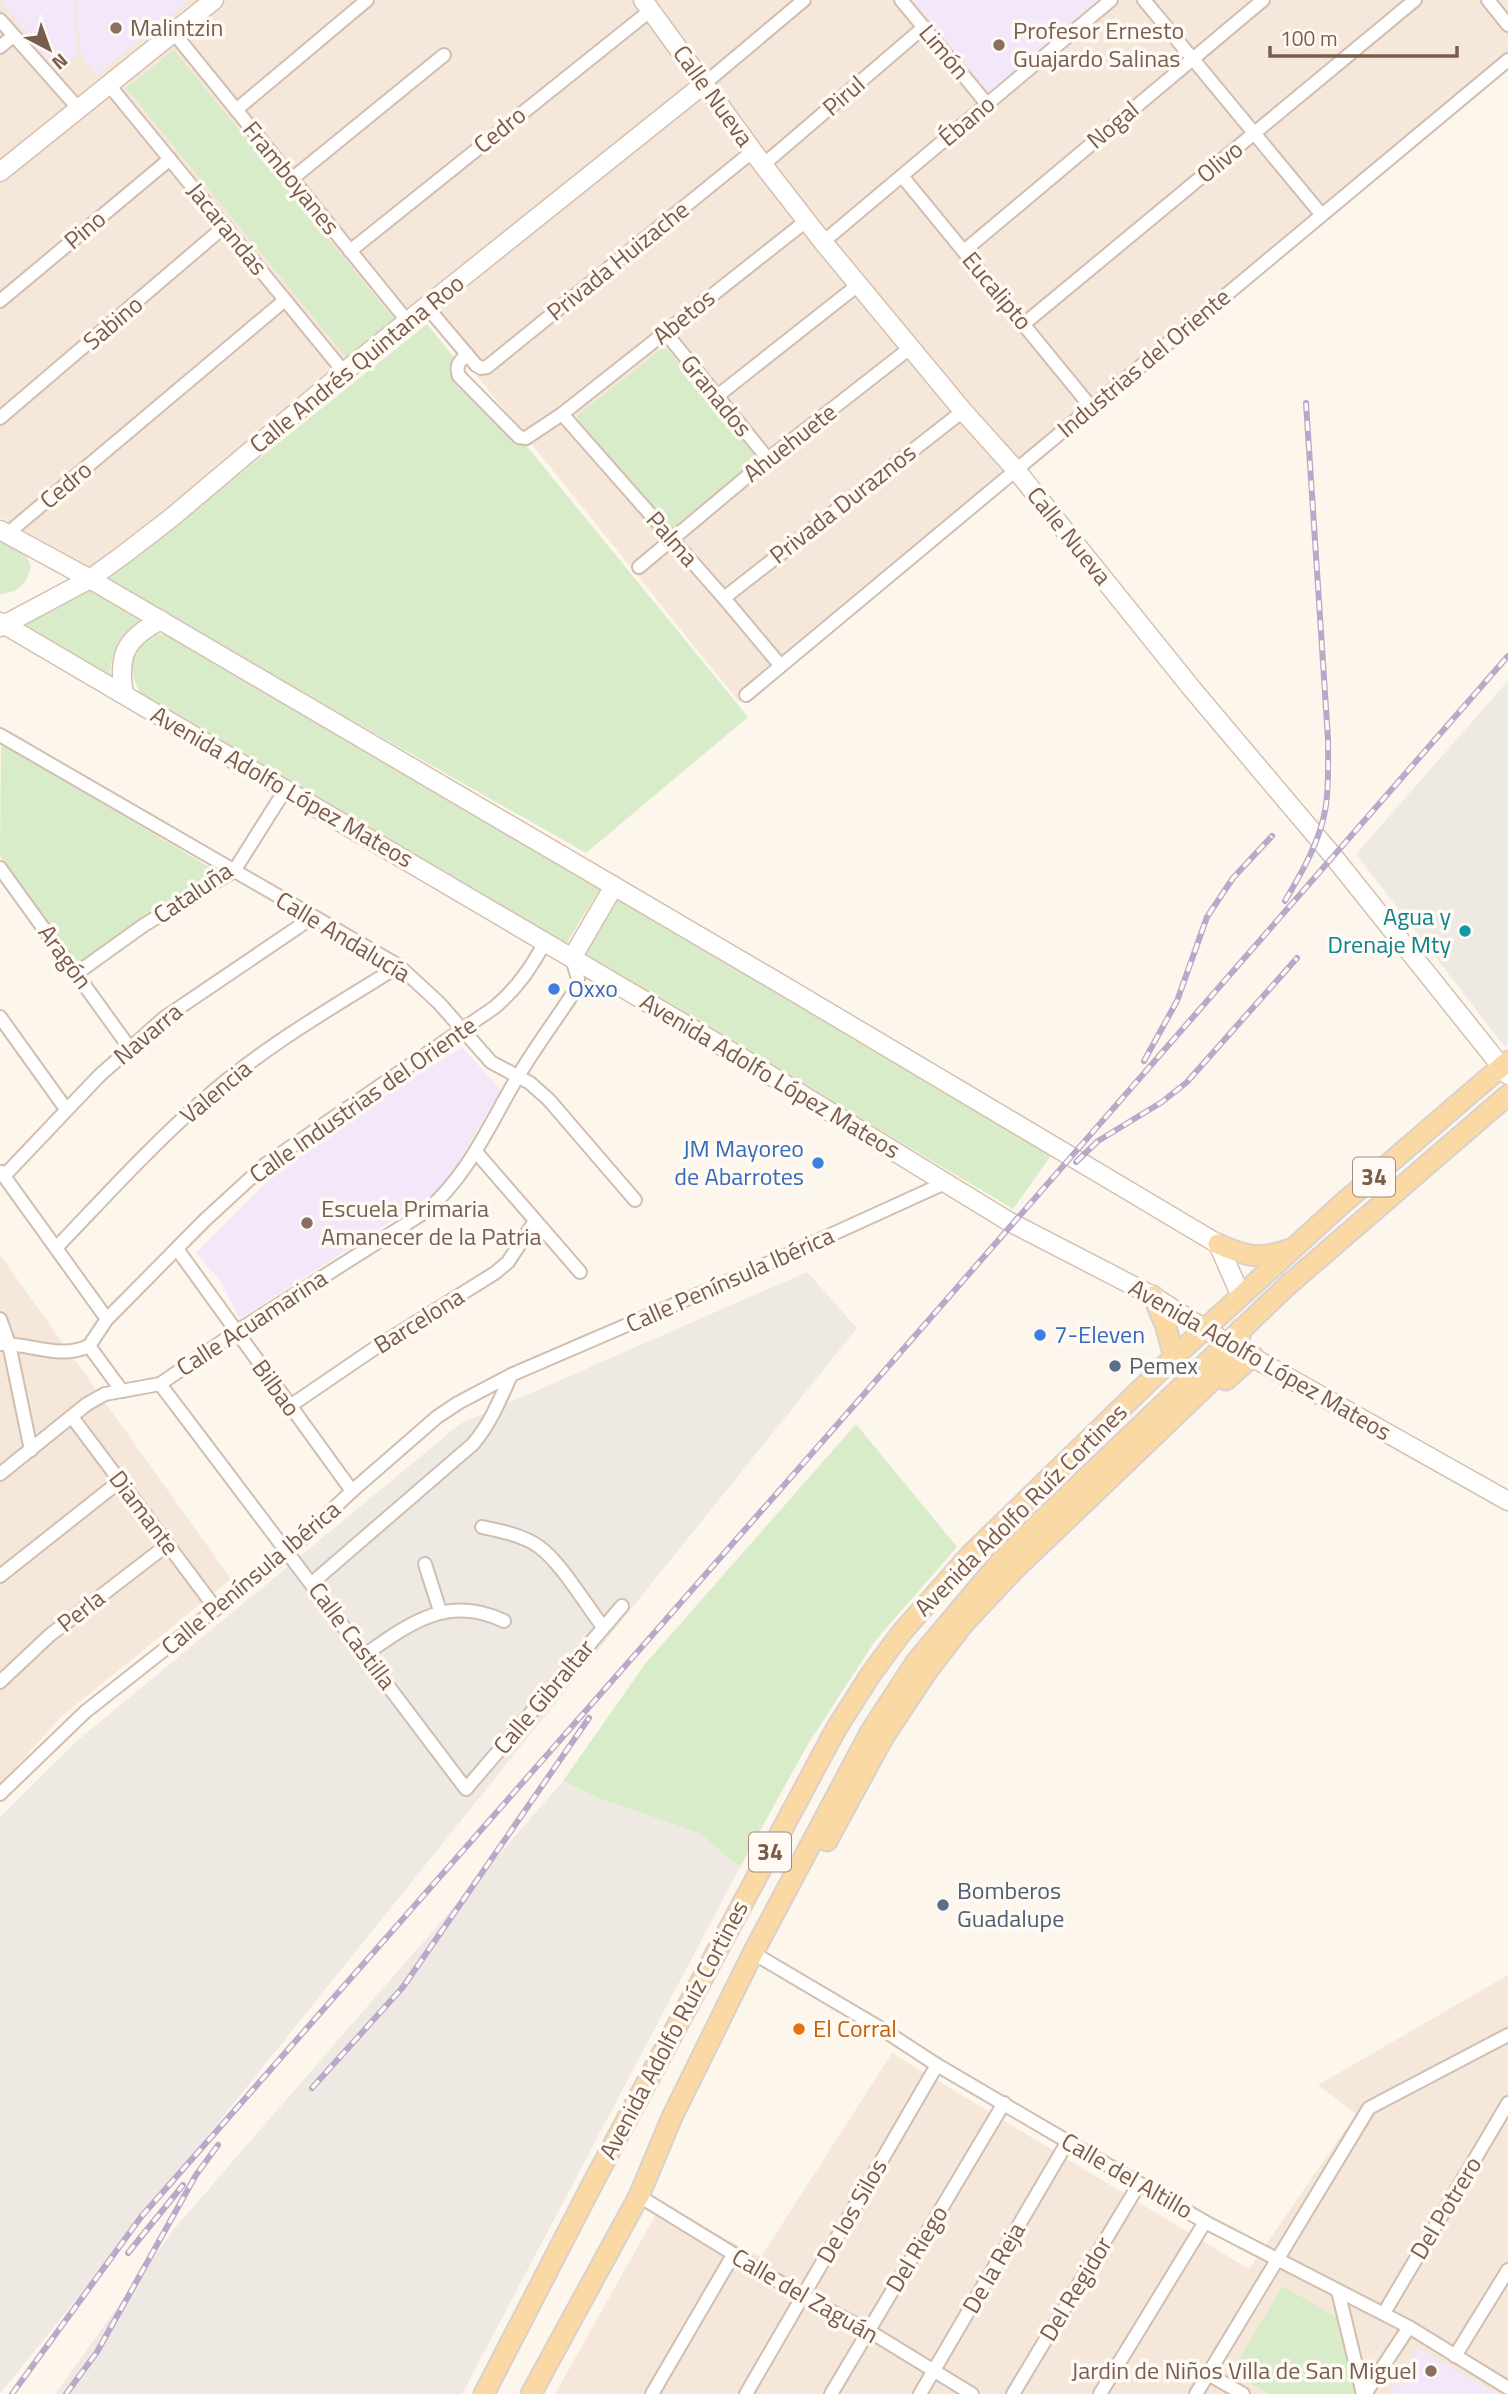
<svg xmlns="http://www.w3.org/2000/svg" width="1508" height="2394" font-family="'Titillium Web',sans-serif">
  <rect width="100%" height="100%" fill="#fdf6ec"/>
  <g fill="#f5e8da">
    <polygon points="0,0 1508,0 1508,65 739,702 428,315 92,569 0,517"/>
    <polygon points="0,1255 231,1579 62,1716 0,1784"/>
    <polygon points="1508,1975 1508,2394 555,2394 661,2205 761,2257 892,2053 1249,2269 1356,2114 1318,2085"/>
  </g>
  <g fill="#efe9e4">
    <polygon points="1508,681 1508,1043 1505,1047 1356,854"/>
    <polygon points="807,1272 857,1328 0,2394 0,1817 78,1740 460,1424"/>
    <polygon points="563,1781 600,1799 699,1833 740,1867 462,2394 55,2394 174,2229"/>
  </g>
  <g fill="#f3e8fa">
    <polygon points="0,0 73,0 78,55 58,72"/>
    <polygon points="76,0 185,0 186,2 97,75 81,55"/>
    <polygon points="913,0 1102,0 992,91 988,91"/>
    <polygon points="462,1047 501,1090 446,1183 435,1193 240,1319 220,1281 196,1253 277,1172 382,1097"/>
    <polygon points="1418,2348 1498,2394 1389,2394"/>
  </g>
  <g fill="#d8ecc9">
    <polygon points="174,50 397,323 350,362 126,88"/>
    <polygon points="427,324 748,717 586,853 106,581"/>
    <polygon points="662,349 668,350 757,457 756,465 674,530 666,528 577,421 578,415"/>
    <path d="M0,539L24,552L31,566C27,584 18,593 0,594Z"/>
    <path d="M92,588L148,619C122,632 111,648 110,677L19,624Z"/>
    <path d="M156,634L168,635L601,887L566,944L141,695C127,667 123,648 156,634Z"/>
    <polygon points="1,743 216,871 78,964 0,856"/>
    <polygon points="616,898 1052,1154 1013,1209 581,952"/>
    <polygon points="856,1424 957,1547 875,1641 808,1744 740,1867 699,1833 600,1799 563,1781 645,1664"/>
    <polygon points="1283,2286 1339,2319 1356,2394 1269,2394 1231,2372"/>
  </g>
  <g fill="none" stroke-linecap="round" stroke-linejoin="round">
    <g stroke="#d1beb0" stroke-width="16">
      <g id="street">
        <polyline points="901,0 987,104"/>
        <polyline points="1144,0 1321,214"/>
        <polyline points="1488,0 1508,25"/>
        <polyline points="0,20 79,109"/>
        <polyline points="174,33 408,322"/>
        <polyline points="0,47 13,36"/>
        <polyline points="704,84 804,0"/>
        <polyline points="109,85 344,372"/>
        <polyline points="236,110 367,0"/>
        <polyline points="763,165 924,27"/>
        <polyline points="902,176 1091,407"/>
        <polyline points="293,178 444,55"/>
        <polyline points="823,242 1111,0"/>
        <polyline points="350,251 651,10"/>
        <polyline points="964,251 1263,0"/>
        <polyline points="0,301 170,159"/>
        <polyline points="427,307 476,365 481,368 487,367 753,151"/>
        <polyline points="1025,323 1415,0"/>
        <polyline points="665,332 768,459"/>
        <path d="M467,354C459,362 455,365 459,376L519,437L526,438L562,414L806,221"/>
        <polyline points="716,397 858,285"/>
        <polyline points="562,414 724,598 780,665"/>
        <polyline points="0,418 225,226"/>
        <polyline points="7,534 285,300"/>
        <polyline points="639,567 768,459 910,348"/>
        <polyline points="724,598 963,411"/>
        <polyline points="746,695 1508,60"/>
        <polyline points="0,735 399,966 439,1003 491,1062 530,1083 549,1100 635,1200"/>
        <polyline points="0,868 129,1047"/>
        <polyline points="77,973 144,925 234,871 285,790"/>
        <polyline points="0,1017 66,1109"/>
        <polyline points="476,1152 580,1272"/>
        <polyline points="1,1172 107,1319"/>
        <polyline points="4,1176 99,1076 164,1018 313,917"/>
        <path d="M56,1248C103,1199 149,1148 200,1103C260,1049 331,1008 399,966"/>
        <polyline points="177,1249 352,1491"/>
        <polyline points="0,1319 9,1344 31,1450"/>
        <path d="M0,1344C31,1343 59,1360 89,1346"/>
        <path d="M89,1346L107,1319L205,1220L266,1164L495,1007C517,988 531,968 545,942"/>
        <polyline points="89,1346 122,1391"/>
        <polyline points="160,1384 466,1789 622,1606"/>
        <polyline points="290,1406 375,1348 495,1273 508,1262 535,1221"/>
        <polyline points="72,1417 216,1609"/>
        <path d="M0,1474L87,1404L105,1394L160,1384L236,1332L425,1212C468,1176 489,1125 517,1078C534,1049 555,1021 574,992L578,979L572,958"/>
        <path d="M482,1527C501,1531 522,1535 538,1546C560,1561 586,1605 603,1627"/>
        <polyline points="425,1564 440,1611"/>
        <polyline points="0,1576 120,1481"/>
        <path d="M312,1583L473,1444C490,1424 500,1400 511,1375"/>
        <path d="M366,1654C410,1623 449,1594 504,1621"/>
        <polyline points="0,1682 50,1635 167,1545"/>
        <polyline points="0,1794 85,1712 287,1553 352,1491 437,1417 458,1403 511,1375 736,1278 947,1182"/>
        <polyline points="753,1953 885,2031 937,2065 1205,2222 1409,2327 1508,2388"/>
        <polyline points="639,2196 802,2296 869,2331 972,2394"/>
        <polyline points="1338,2291 1363,2394"/>
        <polyline points="1384,2313 1508,2103"/>
        <polyline points="1455,2356 1508,2270"/>
        <polyline points="1208,2374 1243,2394"/>
        <polyline points="652,2394 733,2255"/>
        <polyline points="746,2394 937,2065"/>
        <polyline points="831,2394 1004,2103"/>
        <polyline points="920,2394 1068,2141"/>
        <polyline points="1013,2394 1139,2184"/>
        <polyline points="1100,2394 1205,2222"/>
        <polyline points="1196,2394 1369,2108 1508,2035"/>
        <polyline points="1365,2394 1409,2327"/>
      </g>
    </g>
    <g stroke="#d6c0b0" stroke-width="21">
      <g id="secondary">
        <polyline points="643,0 763,165 823,242 963,411 1016,470 1193,690 1333,856 1508,1075"/>
        <polyline points="0,172 214,0"/>
        <polyline points="0,530 90,579 786,987 1218,1244 1241,1296"/>
        <polyline points="0,622 742,1058 1008,1221 1153,1296 1227,1343 1508,1501"/>
        <polyline points="0,627 90,579 123,555 171,518 344,372 704,84"/>
        <path d="M124,694C117,655 126,638 161,620"/>
        <polyline points="572,958 614,886"/>
      </g>
    </g>
    <g stroke="#dad1cd" stroke-width="23">
      <g id="primary">
        <path d="M1218,1244C1247,1257 1259,1260 1290,1249"/>
        <polyline points="1153,1296 1166,1327 1174,1357"/>
        <polyline points="1226,1380 1253,1356"/>
        <polyline points="827,1841 883,1738 928,1670 965,1622 1014,1570 1224,1369 1238,1349 1241,1329"/>
        <polyline points="484,2394 595,2179 836,1729 871,1674 902,1632 970,1555 1174,1357 1343,1203 1508,1061"/>
        <polyline points="531,2394 639,2196 672,2117 753,1953 871,1731 916,1662 1000,1562 1042,1520 1288,1285 1508,1095"/>
      </g>
    </g>
    <use href="#street" stroke="#fff" stroke-width="12"/>
    <use href="#secondary" stroke="#fff" stroke-width="18"/>
    <use href="#primary" stroke="#fbd9a5" stroke-width="19"/>
    <g stroke="#b9a8c9" stroke-width="6">
      <g id="rail">
        <path d="M1285,901C1302,872 1321,840 1326,805C1329,783 1328,761 1328,739L1306,403"/>
        <polyline points="1144,1061 1177,1001 1207,917 1233,878 1272,836"/>
        <polyline points="1076,1162 1098,1141 1162,1102 1187,1082 1297,958"/>
        <polyline points="312,2088 403,1987 589,1718"/>
        <polyline points="128,2253 183,2185"/>
        <polyline points="12,2394 141,2217 879,1377 1508,656"/>
        <polyline points="66,2394 97,2352 196,2175 218,2145"/>
      </g>
    </g>
    <use href="#rail" stroke="#fffaf3" stroke-width="3.5" stroke-dasharray="10" stroke-linecap="butt"/>
  </g>
  <g fill="#8d6e63" stroke="#fffaf3" stroke-width="2.5">
    <circle cx="116" cy="28" r="7"/>
    <circle cx="999" cy="45" r="7"/>
    <circle cx="307" cy="1223" r="7"/>
    <circle cx="1431" cy="2371" r="7"/>
  </g>
  <circle fill="#0f9aa8" stroke="#fffaf3" stroke-width="2.5" cx="1465" cy="931" r="7"/>
  <g fill="#3f7fe0" stroke="#fffaf3" stroke-width="2.5">
    <circle cx="554" cy="989" r="7"/>
    <circle cx="818" cy="1163" r="7"/>
    <circle cx="1040" cy="1335" r="7"/>
  </g>
  <g fill="#5c6f8a" stroke="#fffaf3" stroke-width="2.5">
    <circle cx="1115" cy="1366" r="7"/>
    <circle cx="943" cy="1905" r="7"/>
  </g>
  <circle fill="#e8710a" stroke="#fffaf3" stroke-width="2.5" cx="799" cy="2029" r="7"/>
  <g text-anchor="middle" stroke-width="7" stroke-linejoin="round" paint-order="stroke">
    <g fill="#fffaf3" stroke="#a28b7f" stroke-width="2">
      <rect x="1353" y="1157.5" width="42" height="39" rx="5"/>
      <rect x="749" y="1832.5" width="42" height="39" rx="5"/>
    </g>
    <g font-size="23" font-weight="bold" fill="#7a5c4d">
      <text x="1374" y="1185">34</text>
      <text x="770" y="1860">34</text>
    </g>
    <g font-size="24" fill="#785e54" stroke="#fffaf3" text-anchor="start">
      <text x="130" y="36">Malintzin</text>
      <text x="1013" y="39">Profesor Ernesto<tspan x="1013" dy="28">Guajardo Salinas</tspan></text>
      <text x="321" y="1217">Escuela Primaria<tspan x="321" dy="28">Amanecer de la Patria</tspan></text>
      <text x="1417" y="2379" text-anchor="end">Jardin de Niños Villa de San Miguel</text>
    </g>
    <g font-size="24" fill="#7a5c4d" stroke="#fffaf3">
      <text transform="translate(944 52) rotate(50)" y="8">Limón</text>
      <text transform="translate(713 96) rotate(54)" y="8">Calle Nueva</text>
      <text transform="translate(844 96) rotate(-41)" y="8">Pirul</text>
      <text transform="translate(967 121) rotate(-40)" y="8">Ébano</text>
      <text transform="translate(1113 125) rotate(-40)" y="8">Nogal</text>
      <text transform="translate(500 130) rotate(-39)" y="8">Cedro</text>
      <text transform="translate(1220 162) rotate(-39)" y="8">Olivo</text>
      <text transform="translate(291 178) rotate(51)" y="8">Framboyanes</text>
      <text transform="translate(227 229) rotate(51)" y="8">Jacarandas</text>
      <text transform="translate(85 230) rotate(-40)" y="8">Pino</text>
      <text transform="translate(618 261) rotate(-39)" y="8">Privada Huizache</text>
      <text transform="translate(997 291) rotate(50)" y="8">Eucalipto</text>
      <text transform="translate(684 317) rotate(-39)" y="8">Abetos</text>
      <text transform="translate(113 323) rotate(-40)" y="8">Sabino</text>
      <text transform="translate(1144 363) rotate(-40)" y="8">Industrias del Oriente</text>
      <text transform="translate(357 364) rotate(-39)" y="8">Calle Andrés Quintana Roo</text>
      <text transform="translate(716 396) rotate(51)" y="8">Granados</text>
      <text transform="translate(790 443) rotate(-38)" y="8">Ahuehuete</text>
      <text transform="translate(66 485) rotate(-40)" y="8">Cedro</text>
      <text transform="translate(843 504) rotate(-38)" y="8">Privada Duraznos</text>
      <text transform="translate(1069 536) rotate(51)" y="8">Calle Nueva</text>
      <text transform="translate(672 539) rotate(49)" y="8">Palma</text>
      <text transform="translate(282 787) rotate(30)" y="8">Avenida Adolfo López Mateos</text>
      <text transform="translate(193 893) rotate(-34)" y="8">Cataluña</text>
      <text transform="translate(343 937) rotate(31)" y="8">Calle Andalucía</text>
      <text transform="translate(65 957) rotate(54)" y="8">Aragón</text>
      <text transform="translate(148 1034) rotate(-40)" y="8">Navarra</text>
      <text transform="translate(770 1076) rotate(31)" y="8">Avenida Adolfo López Mateos</text>
      <text transform="translate(216 1092) rotate(-40)" y="8">Valencia</text>
      <text transform="translate(363 1100) rotate(-35)" y="8">Calle Industrias del Oriente</text>
      <text transform="translate(730 1280) rotate(-24)" y="8">Calle Península Ibérica</text>
      <text transform="translate(419 1321) rotate(-32)" y="8">Barcelona</text>
      <text transform="translate(252 1323) rotate(-33)" y="8">Calle Acuamarina</text>
      <text transform="translate(1260 1360) rotate(30)" y="8">Avenida Adolfo López Mateos</text>
      <text transform="translate(276 1388) rotate(54)" y="8">Bilbao</text>
      <text transform="translate(1021 1510) rotate(-45)" y="8">Avenida Adolfo Ruíz Cortines</text>
      <text transform="translate(144 1513) rotate(53)" y="8">Diamante</text>
      <text transform="translate(251 1578) rotate(-40)" y="8">Calle Península Ibérica</text>
      <text transform="translate(81 1611) rotate(-38)" y="8">Perla</text>
      <text transform="translate(352 1636) rotate(53)" y="8">Calle Castilla</text>
      <text transform="translate(544 1697) rotate(-50)" y="8">Calle Gibraltar</text>
      <text transform="translate(674 2030) rotate(-62)" y="8">Avenida Adolfo Ruíz Cortines</text>
      <text transform="translate(1127 2176) rotate(30)" y="8">Calle del Altillo</text>
      <text transform="translate(1446 2208) rotate(-59)" y="8">Del Potrero</text>
      <text transform="translate(852 2211) rotate(-60)" y="8">De los Silos</text>
      <text transform="translate(917 2249) rotate(-59)" y="8">Del Riego</text>
      <text transform="translate(994 2268) rotate(-60)" y="8">De la Reja</text>
      <text transform="translate(1076 2289) rotate(-59)" y="8">Del Regidor</text>
      <text transform="translate(805 2296) rotate(30)" y="8">Calle del Zaguán</text>
    </g>
    <g font-size="24" fill="#0d838f" stroke="#fffaf3" text-anchor="end">
      <text x="1451" y="925">Agua y<tspan x="1451" dy="28">Drenaje Mty</tspan></text>
    </g>
    <g font-size="24" fill="#366cbe" stroke="#fffaf3" text-anchor="start">
      <text x="568" y="997">Oxxo</text>
      <text x="804" y="1157" text-anchor="end">JM Mayoreo<tspan x="804" dy="28">de Abarrotes</tspan></text>
      <text x="1054" y="1343">7-Eleven</text>
    </g>
    <g font-size="24" fill="#4e5e75" stroke="#fffaf3" text-anchor="start">
      <text x="1129" y="1374">Pemex</text>
      <text x="957" y="1899">Bomberos<tspan x="957" dy="28">Guadalupe</tspan></text>
    </g>
    <g font-size="24" fill="#c56008" stroke="#fffaf3" text-anchor="start">
      <text x="813" y="2037">El Corral</text>
    </g>
  </g>
  <g transform="translate(49 49) rotate(139)" stroke="#fffaf3" stroke-width="5" paint-order="stroke">
  <path d="M0-5L12 26L0 18L-12 26Z" fill="#7a5c4d"/>
  <text y="-10" font-size="19" font-weight="bold" text-anchor="middle" fill="#7a5c4d">N</text>
  </g>
  <path d="M1270 46v10h187v-10" fill="none" stroke="#7a5c4d" stroke-width="3.5"/>
  <text x="1280" y="46" font-size="21" fill="#7a5c4d" stroke="#fffaf3" stroke-width="5" paint-order="stroke">100 m</text>
</svg>
